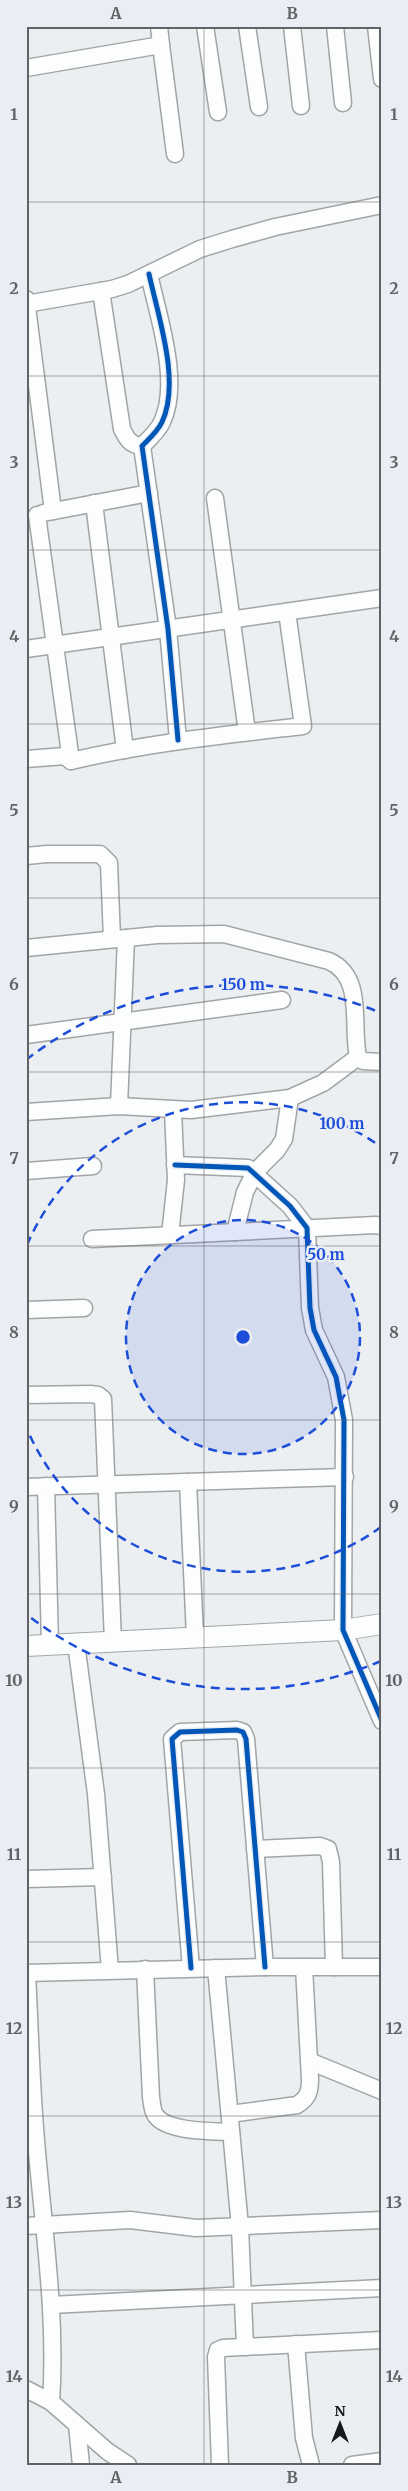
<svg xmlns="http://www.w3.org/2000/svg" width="408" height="2491" font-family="Merriweather,serif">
  <rect width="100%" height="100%" fill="#eceff2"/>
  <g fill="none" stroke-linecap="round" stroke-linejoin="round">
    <g stroke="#a2a4a6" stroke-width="19">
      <g id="minor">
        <polyline points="205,26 218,112"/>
        <polyline points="247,26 259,107"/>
        <polyline points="292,26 301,106"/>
        <polyline points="335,26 343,103"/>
        <polyline points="376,26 382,79"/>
        <polyline points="161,45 175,154"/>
        <polyline points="26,68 161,45 159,26"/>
        <path d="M149,274C158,316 181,382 162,422C158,431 149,439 142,446L168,629L178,740"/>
        <path d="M101,291L122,429C127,439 130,445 142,446"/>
        <polyline points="26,299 53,511"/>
        <polyline points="26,304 112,289 128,284 200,249 232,239 275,227 382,205"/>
        <polyline points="215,498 247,732"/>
        <polyline points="94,503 125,750"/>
        <polyline points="43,513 149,493"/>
        <polyline points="37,515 71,761"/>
        <polyline points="26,649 382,598"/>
        <path d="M26,759L65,756L71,761C147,743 225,735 303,726L287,612"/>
        <polyline points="26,856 47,854 100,854 109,863 112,939"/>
        <path d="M26,948L157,935L224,934L329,961C365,977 351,1025 358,1057L363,1061L382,1062"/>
        <polyline points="26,1035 282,1000"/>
        <polyline points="119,1106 126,938"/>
        <polyline points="26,1112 119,1106 191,1110 290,1098 323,1083 358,1057"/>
        <polyline points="175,1165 248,1168 290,1206 307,1228 310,1308 314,1330 336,1377 344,1420 343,1630 382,1721"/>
        <polyline points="26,1171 93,1166"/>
        <polyline points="235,1232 245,1192 255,1172 277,1150 284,1139 290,1098"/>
        <polyline points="170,1235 176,1180 173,1110"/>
        <polyline points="92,1239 375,1225 382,1226"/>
        <polyline points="26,1310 84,1308"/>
        <polyline points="26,1395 90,1394 98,1395 103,1399 113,1641"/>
        <polyline points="188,1482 195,1637"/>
        <polyline points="46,1486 50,1645"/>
        <polyline points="26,1487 345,1477"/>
        <polyline points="76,1643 96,1794 110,1970"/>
        <polyline points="255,1849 320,1846 328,1849 331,1862 334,1967"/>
        <polyline points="26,1879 103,1877"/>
        <polyline points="191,1968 172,1739 180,1732 237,1730 243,1732 246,1739 265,1967"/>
        <polyline points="216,1968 240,2227 245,2347"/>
        <path d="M145,1969L151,2097C152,2103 152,2111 156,2116C168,2132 212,2131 231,2132"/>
        <polyline points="26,1973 265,1967 382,1967"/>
        <path d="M27,1973C30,2028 31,2084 36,2140C43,2227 57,2314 51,2402"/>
        <polyline points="309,2061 382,2091"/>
        <path d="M230,2114L297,2105C308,2098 310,2092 310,2079L304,1967"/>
        <polyline points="26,2226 130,2220 196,2228 382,2220"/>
        <polyline points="51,2305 382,2288"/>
        <polyline points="296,2344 304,2438 311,2465"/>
        <polyline points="26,2389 51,2402 107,2451 128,2465"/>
        <polyline points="77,2425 81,2465"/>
        <polyline points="220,2465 216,2357 218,2350 223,2348 382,2340"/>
        <polyline points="352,2465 382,2461"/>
      </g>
    </g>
    <g stroke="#a2a4a6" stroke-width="22">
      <polyline id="tertiary" points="26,1646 343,1630 382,1624"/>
    </g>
    <use href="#minor" stroke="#fcfdfd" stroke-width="16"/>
    <use href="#tertiary" stroke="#fcfdfd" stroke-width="20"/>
    <g stroke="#eaeef4" stroke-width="8">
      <g id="cycleway">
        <path d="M149,274C158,316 181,382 162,422C158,431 149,439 142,446L168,629L178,740"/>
        <polyline points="175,1165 248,1168 290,1206 307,1228 310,1308 314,1330 336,1377 344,1420 343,1630 382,1721"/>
        <polyline points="191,1968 172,1739 180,1732 237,1730 243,1732 246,1739 265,1967"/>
      </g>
    </g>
    <use href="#cycleway" stroke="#0057b8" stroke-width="5"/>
  </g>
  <path fill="none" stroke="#626366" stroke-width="1" stroke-opacity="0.55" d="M204,26V2465M26,202H382M26,376H382M26,550H382M26,724H382M26,898H382M26,1072H382M26,1246H382M26,1420H382M26,1594H382M26,1768H382M26,1942H382M26,2116H382M26,2290H382"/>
  <circle cx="243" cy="1337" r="117" fill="#1d4ed8" fill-opacity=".12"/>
  <g fill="none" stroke="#1d4ed8" stroke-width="2.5" stroke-dasharray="9 6">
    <circle cx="243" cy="1337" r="117"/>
    <path d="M381 1527A235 235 0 0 1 27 1429M27 1245A235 235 0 0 1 381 1147"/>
    <path d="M381 1661A352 352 0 0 1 26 1614M26 1060A352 352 0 0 1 381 1013"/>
  </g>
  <circle cx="243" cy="1337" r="8" fill="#1d4ed8" stroke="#eaeef4" stroke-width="2.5"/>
  <g font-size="15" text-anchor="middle" font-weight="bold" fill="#1d4ed8" stroke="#eaeef4" stroke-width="5" stroke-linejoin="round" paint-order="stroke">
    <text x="243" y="990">150 m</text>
    <text x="342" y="1129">100 m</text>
    <text x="326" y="1260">50 m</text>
  </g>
  <rect width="408" height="2491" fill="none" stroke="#eaeef4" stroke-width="55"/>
  <g transform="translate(340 2424)" stroke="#eaeef4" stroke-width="4" paint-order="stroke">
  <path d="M0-4L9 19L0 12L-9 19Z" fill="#17181a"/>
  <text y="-8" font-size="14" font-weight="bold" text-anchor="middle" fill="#17181a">N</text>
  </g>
  <rect x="28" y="28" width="352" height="2436" fill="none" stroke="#626366" stroke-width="2"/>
  <g font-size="16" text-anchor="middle" font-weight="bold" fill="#626366">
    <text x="116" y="19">A</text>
    <text x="292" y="19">B</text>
    <text x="14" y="120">1</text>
    <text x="394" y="120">1</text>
    <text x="14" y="294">2</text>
    <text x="394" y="294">2</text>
    <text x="14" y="468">3</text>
    <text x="394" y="468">3</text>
    <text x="14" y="642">4</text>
    <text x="394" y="642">4</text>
    <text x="14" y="816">5</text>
    <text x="394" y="816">5</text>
    <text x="14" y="990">6</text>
    <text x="394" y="990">6</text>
    <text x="14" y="1164">7</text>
    <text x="394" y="1164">7</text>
    <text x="14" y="1338">8</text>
    <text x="394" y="1338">8</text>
    <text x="14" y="1512">9</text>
    <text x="394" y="1512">9</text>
    <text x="14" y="1686">10</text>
    <text x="394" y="1686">10</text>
    <text x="14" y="1860">11</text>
    <text x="394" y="1860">11</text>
    <text x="14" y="2034">12</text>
    <text x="394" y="2034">12</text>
    <text x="14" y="2208">13</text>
    <text x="394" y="2208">13</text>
    <text x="14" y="2382">14</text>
    <text x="394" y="2382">14</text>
    <text x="116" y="2483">A</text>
    <text x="292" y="2483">B</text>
  </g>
</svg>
